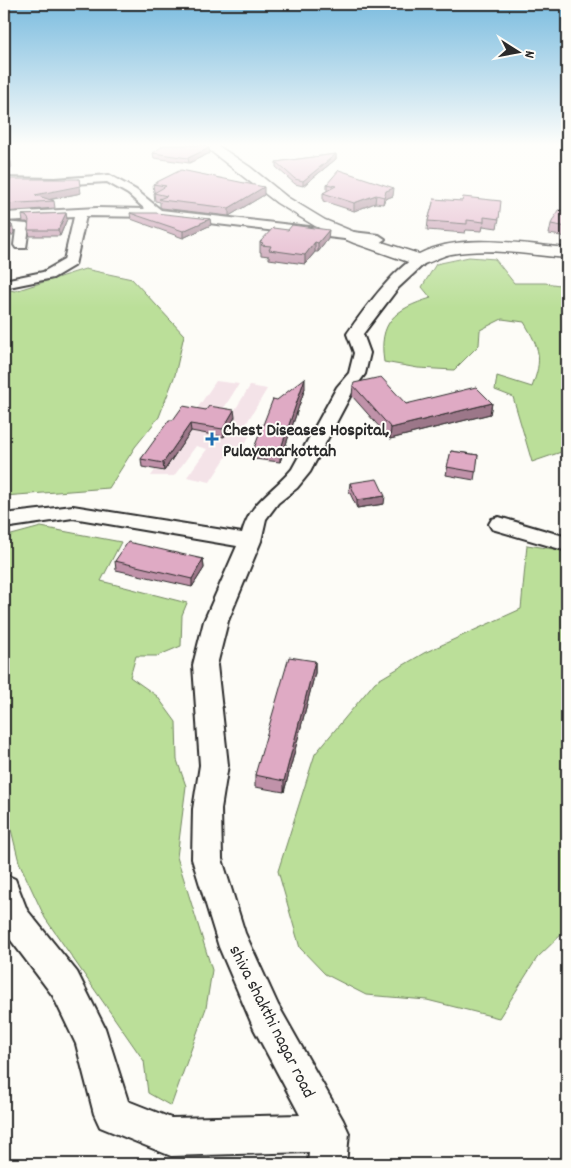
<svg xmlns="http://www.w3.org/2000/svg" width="571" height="1168" font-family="Dekko,sans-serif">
  <rect width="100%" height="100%" fill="#fdfcf7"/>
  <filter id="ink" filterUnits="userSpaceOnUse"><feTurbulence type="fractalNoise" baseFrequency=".02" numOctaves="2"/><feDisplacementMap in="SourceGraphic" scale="10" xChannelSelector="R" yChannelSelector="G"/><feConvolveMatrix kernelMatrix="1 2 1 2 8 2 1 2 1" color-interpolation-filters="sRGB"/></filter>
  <g filter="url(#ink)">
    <polygon fill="#f4e3e8" points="216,381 239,384 222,411 233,413 250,386 267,389 243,429 252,431 241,451 230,451 210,482 187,477 207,449 196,446 174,476 151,476"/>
    <g fill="#bbdf99" stroke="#738562">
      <path d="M469,257L495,259L514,283H545L567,286V450L532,462L513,397L495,390L497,376L532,387C543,358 540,349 524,322L502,319L480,330L479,345L454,370L418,368L384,362C378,322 395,309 431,298L422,287L436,264Z"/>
      <polygon points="85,269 132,279 184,335 175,375 159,417 135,447 109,488 4,496 4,289 15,291"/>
      <polygon points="41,527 121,542 101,581 187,603 182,615 181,646 157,656 136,656 130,677 157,696 176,722 177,760 186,786 177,857 212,970 206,1008 171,1106 148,1093 144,1061 45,918 19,862 4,801 4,537"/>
      <polygon points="527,545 567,551 567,929 537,958 499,1018 427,1000 366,995 325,974 300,948 278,871 315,754 375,682 424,653 521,609"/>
    </g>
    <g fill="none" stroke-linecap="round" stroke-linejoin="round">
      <g stroke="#2b2b2b" stroke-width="4">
        <g id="minor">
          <polygon points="109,175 136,190 161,210 379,235 385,239 379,243 157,217 86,216 75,265 53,278 4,288 4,280 43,272 64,260 74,217 4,221 4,213 97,208 145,209 128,194 107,182 55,185 4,184 4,178 55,179"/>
          <polygon points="4,222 27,224 29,227 26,248 16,248 14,245 16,230 4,230"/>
          <path d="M420,256L427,260L425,263L398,288L363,334L370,353L365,374L354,389L310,472L297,488L278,503L266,519L261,541L228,621L217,665L228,765L221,809L222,859L245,933L278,1005L343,1120L349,1133L346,1164H308L309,1152L171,1156L100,1127L94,1114L76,1044L53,996L4,931V874L15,879L27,910L77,972L105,1028L128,1101L171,1118L300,1115L254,1029L219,947L192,859L193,809L200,765L193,665L204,621L237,546L73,518L4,528V514L73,506L242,533C251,500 272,493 292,469L337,387L349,373L354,353L347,334C360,315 399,261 420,256Z"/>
          <polygon points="499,517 567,537 567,551 492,529 489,524 492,519"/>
        </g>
      </g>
      <g stroke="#2b2b2b" stroke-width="3">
        <path id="tertiary" d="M203,145H217L250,167L287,197L325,220L366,237L419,254C460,232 522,244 567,248V258C529,255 489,247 451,254C438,256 427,267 414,264L354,243L315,226L277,203Z"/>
      </g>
      <use href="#minor" fill="#fdfcf7" fill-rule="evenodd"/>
      <use href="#tertiary" fill="#fdfcf7" fill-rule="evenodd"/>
    </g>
    <g fill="#c092a9" stroke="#2b2b2b">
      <polygon points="153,153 210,153 189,163 154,158"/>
      <polygon points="336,154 336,159 303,186 295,184 276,167 276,162"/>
      <polygon points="153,184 264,195 229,216 162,208 160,207 160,202 155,201 154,193 155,192 154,192"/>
      <polygon points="327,184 393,196 385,199 383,204 375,203 354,211 323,201 323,193 327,191"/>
      <polygon points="4,187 81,193 49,200 54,201 55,208 4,212"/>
      <polygon points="434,199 499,219 497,228 483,226 482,231 466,230 465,233 427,230 428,221"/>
      <polygon points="567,211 567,237 549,234 551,224"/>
      <polygon points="66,213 67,219 60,236 30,236 28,230 29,224 27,222 23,222 22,215"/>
      <polygon points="130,213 210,219 211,225 183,238 131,219"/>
      <polygon points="4,224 12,225 14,232 13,235 4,235"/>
      <polygon points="328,239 318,252 315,252 305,264 269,259 269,256 261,255 261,252 260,252 260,242"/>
      <polygon points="353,385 406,404 492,403 490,414 390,439 352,396"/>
      <polygon points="305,388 280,462 254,459 254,448 277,400"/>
      <polygon points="235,417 224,437 191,431 164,471 142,467 141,459 173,420"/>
      <polygon points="451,451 478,455 474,480 446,475"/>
      <polygon points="350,483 384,504 357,508 349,491"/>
      <polygon points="203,559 204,568 192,587 116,570 115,561"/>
      <polygon points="315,661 315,673 284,792 255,787 255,775"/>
    </g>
    <g fill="#9c7789" stroke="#2b2b2b">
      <polygon points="209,148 210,153 189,163 188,158"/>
      <polygon points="336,154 336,159 303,186 303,181"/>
      <polygon points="11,161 12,168 4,174 4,166"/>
      <polygon points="79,179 81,193 37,202 35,195"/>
      <polygon points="264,187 264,195 229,216 229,208"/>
      <polygon points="394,188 393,196 385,199 383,204 384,197 386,191"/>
      <polygon points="376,195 375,203 354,211 354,203"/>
      <polygon points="66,213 67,219 60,236 58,230"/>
      <polygon points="210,219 211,225 183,238 183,231"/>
      <polygon points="329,230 328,239 318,252 318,243"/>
      <polygon points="315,242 315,252 305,264 305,255"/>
      <polygon points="305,378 305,388 280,462 280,451"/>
      <polygon points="492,403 490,414 390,439 391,428"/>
      <polygon points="234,410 235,417 224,437 223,429"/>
      <polygon points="190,424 191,431 164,471 163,463"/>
      <polygon points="385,496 384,504 357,508 357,500"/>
      <polygon points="203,559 204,568 192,587 192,579"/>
      <polygon points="315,661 315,673 284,792 284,781"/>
    </g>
    <g fill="#dfaac4" stroke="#2b2b2b">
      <polygon points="164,145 205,145 209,148 188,158 153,153"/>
      <polygon points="336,154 303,181 295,179 276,162"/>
      <polygon points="4,160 11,161 4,166"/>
      <polygon points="181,170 264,187 229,208 161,200 159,199 167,196 154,193 166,186 153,184"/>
      <polygon points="339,170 394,188 386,191 384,197 376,195 354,203 323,193 336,186 327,184"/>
      <polygon points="11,179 79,179 80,186 35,195 54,201 4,204 4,187"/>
      <polygon points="463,197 501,201 499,219 484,217 484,222 467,220 467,224 428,221 434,199 462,201"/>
      <polygon points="558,210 567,211 567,227 551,224"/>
      <polygon points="66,213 58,230 28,230 29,220 26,216 22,215"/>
      <polygon points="130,213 156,213 210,219 183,231"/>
      <polygon points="4,224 12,225 12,228 4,228"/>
      <polygon points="292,225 329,230 318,243 315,242 305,255 269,250 271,246 261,245 263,243 260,242 273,228 288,230"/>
      <polygon points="381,377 406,404 476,387 492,403 391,428 353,385 354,383"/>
      <polygon points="305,378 280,451 254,448 273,399 277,400"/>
      <polygon points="183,406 206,410 209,406 234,410 223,429 190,424 163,463 141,459 169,420 173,420"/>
      <polygon points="451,451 478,455 476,472 447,467"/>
      <polygon points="377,479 385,496 357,500 350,483"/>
      <polygon points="128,542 203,559 192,579 115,561"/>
      <polygon points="289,657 315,661 284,781 255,775"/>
    </g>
  </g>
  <linearGradient id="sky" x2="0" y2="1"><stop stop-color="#7bbcdf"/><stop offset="0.47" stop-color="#fefefb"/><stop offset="1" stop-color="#fefefb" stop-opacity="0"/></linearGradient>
  <rect width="571" height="308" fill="url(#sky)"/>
  <path fill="#1f6fb2" stroke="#fdfcf7" stroke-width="2" d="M209.5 431.5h5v5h5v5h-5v5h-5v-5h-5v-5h5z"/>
  <g text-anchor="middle" stroke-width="4" stroke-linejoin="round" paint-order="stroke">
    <g font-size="18" font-weight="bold" fill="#2b2b2b" stroke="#fdfcf7" text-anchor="start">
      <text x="223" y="435">Chest Diseases Hospital,<tspan x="223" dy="21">Pulayanarkottah</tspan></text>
    </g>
    <g font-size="18" fill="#2b2b2b" stroke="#fdfcf7">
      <text transform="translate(273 1021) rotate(63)" y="6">shiva shakthi nagar road</text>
    </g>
  </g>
  <rect width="571" height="1168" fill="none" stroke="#fdfcf7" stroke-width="20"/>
  <rect x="10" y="10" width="551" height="1148" fill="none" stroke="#2b2b2b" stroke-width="2" filter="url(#ink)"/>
  <g transform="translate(518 52) rotate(101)" stroke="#fdfcf7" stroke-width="4" paint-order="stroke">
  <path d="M0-4L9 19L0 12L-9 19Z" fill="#2b2b2b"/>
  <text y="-8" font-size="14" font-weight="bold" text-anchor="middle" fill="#2b2b2b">N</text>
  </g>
</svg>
